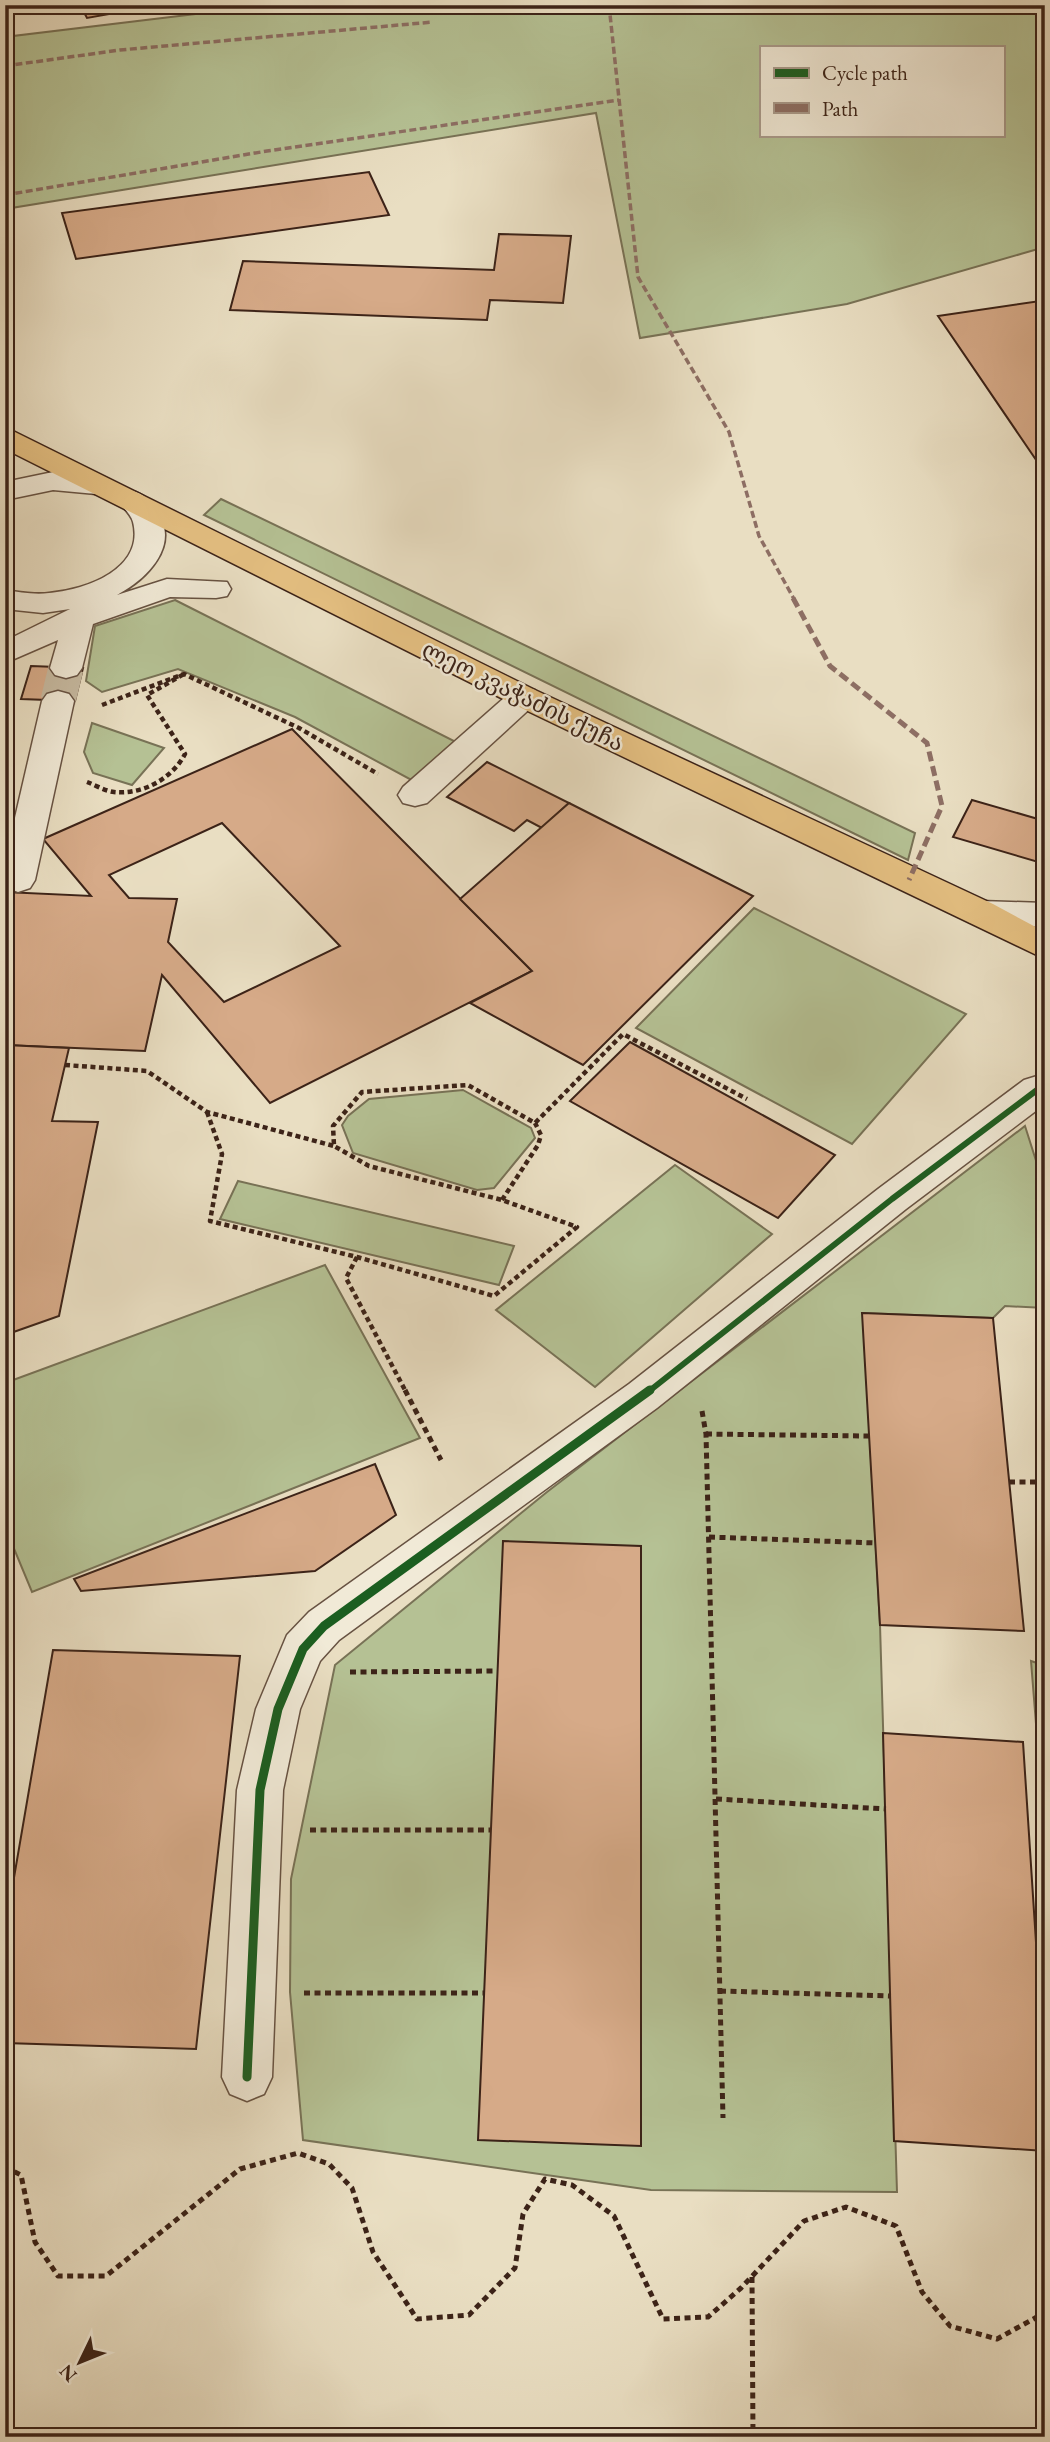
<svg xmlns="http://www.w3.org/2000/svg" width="1050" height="2442" font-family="'EB Garamond','Noto Serif Georgian',serif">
  <rect width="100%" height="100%" fill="#e9dec2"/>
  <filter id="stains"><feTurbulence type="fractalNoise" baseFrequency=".00286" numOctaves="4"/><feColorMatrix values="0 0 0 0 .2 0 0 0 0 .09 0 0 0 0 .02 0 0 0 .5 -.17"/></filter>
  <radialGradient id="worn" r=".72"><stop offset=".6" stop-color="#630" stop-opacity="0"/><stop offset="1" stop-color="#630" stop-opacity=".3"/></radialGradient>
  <g fill="#b5c194" stroke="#787256" stroke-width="2" fill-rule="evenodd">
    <path d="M271,5H1045V247L847,304L640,338L596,113L5,209V37ZM1003,47V135H761V47Z"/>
    <polygon points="221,499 915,833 908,860 204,515"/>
    <polygon points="175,600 456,742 417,783 295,717 178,669 102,692 86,681 95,626"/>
    <polygon points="92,723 164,748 132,785 93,773 84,752"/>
    <polygon points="754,908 966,1014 852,1144 636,1028"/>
    <polygon points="463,1090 531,1128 535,1138 494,1188 477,1190 353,1153 342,1125 348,1116 369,1099"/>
    <polygon points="1025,1126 1045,1189 1045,1308 1005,1306 993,1318 863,1313 880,1625 897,2192 651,2190 303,2140 290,1992 291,1879 335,1665 547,1492"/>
    <polygon points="675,1165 772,1234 595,1387 496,1310"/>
    <polygon points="238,1181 514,1246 499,1285 220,1219"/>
    <polygon points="325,1265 420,1438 32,1592 5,1527 5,1383"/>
    <polygon points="1031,1661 1043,1665 1045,1682 1045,1837"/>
  </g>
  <g fill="#d6aa88" stroke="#3c2318" stroke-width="2" fill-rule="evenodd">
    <polygon points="80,5 160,5 87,18"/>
    <polygon points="369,172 389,215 76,259 62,213"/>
    <polygon points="499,234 571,236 563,303 490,300 487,320 230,310 243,261 494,270"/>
    <polygon points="1040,301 1045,307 1045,473 938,316"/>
    <polygon points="31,666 83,668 75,701 21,699"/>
    <path d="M292,729L532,971L270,1103L162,975L145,1051L5,1045V892L91,896L43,839ZM222,823L340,946L224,1002L168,942L177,899L129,898L109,875Z"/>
    <polygon points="487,762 569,803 542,828 527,820 514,831 447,797"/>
    <polygon points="972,800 1045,821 1045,864 953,837"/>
    <polygon points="569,803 753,896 583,1065 470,1003 532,971 460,899"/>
    <polygon points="630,1042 835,1155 778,1218 570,1101"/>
    <polygon points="5,1045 69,1048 52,1121 98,1122 59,1316 5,1335"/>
    <polygon points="862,1313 993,1318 1024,1631 880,1625"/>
    <polygon points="375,1464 396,1515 315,1571 81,1591 74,1579"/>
    <polygon points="503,1541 641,1546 641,2146 478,2140"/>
    <polygon points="53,1650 240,1656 196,2049 5,2043 5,1930"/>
    <polygon points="883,1733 1023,1742 1045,2081 1045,2151 894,2141"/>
  </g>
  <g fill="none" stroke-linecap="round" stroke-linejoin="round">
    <polyline stroke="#c6b9a0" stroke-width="35" stroke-dasharray="35 18" stroke-linecap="butt" points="58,701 66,668"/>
    <g stroke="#675242" stroke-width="3">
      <g id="minor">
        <polygon points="53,472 106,479 111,485 106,491 96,494 53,490 5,500 5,482"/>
        <path d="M132,491C144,494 150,501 157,511C181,546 146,580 117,595L167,579L227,582L231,589L227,596L216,598L170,597L93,624L82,668L77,675L66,678L55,675L50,668L58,640L5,663V641L70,609L43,613L5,609V590C20,592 34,595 49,593C86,590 145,569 133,522C131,514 122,507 117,500L122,494Z"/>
        <polygon points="524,687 535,690 540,697 535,704 427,803 415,806 403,803 398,795 403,787 513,690"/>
        <polygon points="58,691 69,694 74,701 35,880 30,888 18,892 5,887 5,861 42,701 47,694"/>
        <polygon points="981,901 1045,903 1045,927 981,925 969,922 964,913 969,904"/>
        <polygon points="1037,1076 1045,1079 1045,1104 906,1209 657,1408 339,1640 320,1661 300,1709 283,1790 272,2077 264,2094 247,2101 230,2094 222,2077 237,1790 256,1709 287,1635 309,1612 629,1384 878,1189 1024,1080"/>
      </g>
    </g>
    <g stroke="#3c2318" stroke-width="3">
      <polygon id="major" points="5,429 15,432 535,690 993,904 1045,932 1045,959 513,704 5,449"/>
    </g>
    <g stroke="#3c2318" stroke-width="4.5" stroke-dasharray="5 3.5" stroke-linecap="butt">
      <polyline points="102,705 184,674 299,728 378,774"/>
      <path d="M87,782C95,785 105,791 114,792C142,795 172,779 185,754L147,695L184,674"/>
      <polyline points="65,1065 147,1071 207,1112 334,1146"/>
      <polyline points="207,1112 222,1154 210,1221 357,1257 494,1296 577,1227 502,1200 369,1166 334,1146 333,1126 362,1092 468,1085 535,1123 623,1034 747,1099"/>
      <polyline points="502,1200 538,1145 541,1135 535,1123"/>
      <polyline points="357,1257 346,1278 406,1392"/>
    </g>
    <g stroke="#3c2318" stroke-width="5" stroke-dasharray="6 4.5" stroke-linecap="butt">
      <polyline points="405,1390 441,1460"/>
      <polyline points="702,1411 706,1434 723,2118"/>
      <polyline points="706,1434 869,1436"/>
      <polyline points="1009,1482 1045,1482"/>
      <polyline points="709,1537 876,1543"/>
      <polyline points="350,1672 498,1671"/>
      <polyline points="716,1799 886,1809"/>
      <polyline points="310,1830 491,1830"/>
      <polyline points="1037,1960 1045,1960"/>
      <polyline points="720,1991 891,1996"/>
      <polyline points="304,1993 484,1993"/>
      <polyline points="5,2167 21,2175 35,2242 58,2276 106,2276 240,2169 298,2153 329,2164 352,2188 373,2252 417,2319 469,2315 515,2268 523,2214 545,2179 572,2185 614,2216 663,2319 708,2317 741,2288 804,2221 846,2207 896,2226 922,2292 950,2326 997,2339 1037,2317 1045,2253"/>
      <polyline points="752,2277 753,2437"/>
    </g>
    <use href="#minor" fill="#f1ead7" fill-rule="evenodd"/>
    <use href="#major" fill="#e4bf81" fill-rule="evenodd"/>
    <g stroke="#8d6e63" stroke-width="3.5" stroke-dasharray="7 3.5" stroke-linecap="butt">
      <polyline points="609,5 638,277 729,432 759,536 794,599"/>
      <polyline points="5,66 120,50 433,22"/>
      <polyline points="5,195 267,151 619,100"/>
    </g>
    <polyline stroke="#8d6e63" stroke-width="5" stroke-dasharray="10 5" stroke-linecap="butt" points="793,598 830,666 927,743 942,806 909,880"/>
    <g stroke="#f1ead7" stroke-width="10">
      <polyline id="cycleway-far1" points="648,1392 892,1199 1037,1090"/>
    </g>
    <g stroke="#f1ead7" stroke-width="13">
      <polyline id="cycleway" points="247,2077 260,1790 278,1709 303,1649 324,1626 650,1390"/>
    </g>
    <use href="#cycleway-far1" stroke="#1b5e20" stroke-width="6"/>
    <use href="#cycleway" stroke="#1b5e20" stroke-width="9"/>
  </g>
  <g text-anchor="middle" stroke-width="5" stroke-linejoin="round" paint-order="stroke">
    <g font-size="23" fill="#3c2318" stroke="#f1ead7">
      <text transform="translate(523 696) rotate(26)" y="8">ლეო კვაჭაძის ქუჩა</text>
    </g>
  </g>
  <rect width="1050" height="2442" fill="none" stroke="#e9dec2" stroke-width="28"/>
  <rect x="7" y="7" width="1036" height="2428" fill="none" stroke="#3c2318" stroke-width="3.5"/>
  <rect x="14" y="14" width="1022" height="2414" fill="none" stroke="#3c2318" stroke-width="2"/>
  <rect x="760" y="46" width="245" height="91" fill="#f1ead7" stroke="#a99a8b" stroke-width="2"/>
  <rect x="774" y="68" width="35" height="10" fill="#1b5e20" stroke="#a99a8b" stroke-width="2"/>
  <text x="822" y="80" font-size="21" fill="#3c2318">Cycle path</text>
  <rect x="774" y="103" width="35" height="10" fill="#8d6e63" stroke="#a99a8b" stroke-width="2"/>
  <text x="822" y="116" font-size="21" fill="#3c2318">Path</text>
  <g transform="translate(80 2362) rotate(227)" stroke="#f1ead7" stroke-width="5" paint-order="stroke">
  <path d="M0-5L12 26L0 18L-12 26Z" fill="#3c2318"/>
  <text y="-10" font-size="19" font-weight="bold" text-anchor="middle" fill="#3c2318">N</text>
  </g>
  <rect width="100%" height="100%" filter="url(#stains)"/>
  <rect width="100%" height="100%" fill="url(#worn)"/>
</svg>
